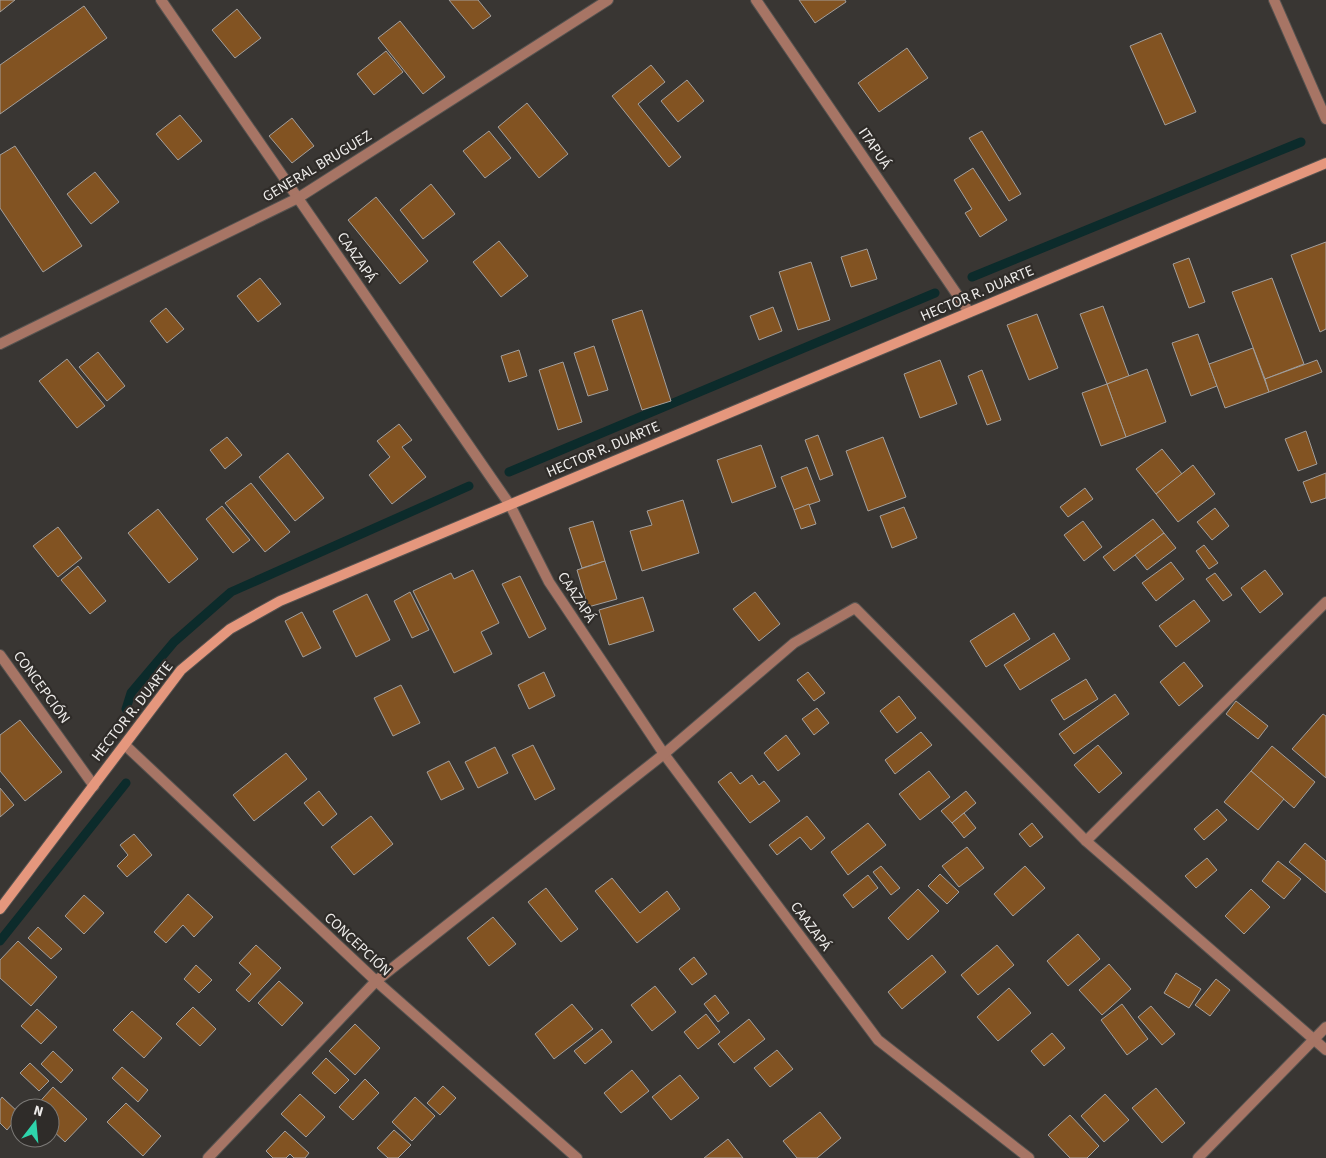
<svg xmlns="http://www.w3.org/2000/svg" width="1326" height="1158" font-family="'Source Sans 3',sans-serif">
  <rect width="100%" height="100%" fill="#393633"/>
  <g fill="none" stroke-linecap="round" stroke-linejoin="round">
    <g stroke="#0c2b2b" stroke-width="9">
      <polyline points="972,277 1301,142"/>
      <polyline points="509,472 935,293"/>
      <polyline points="126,709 131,693 174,642 231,592 469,486"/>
      <polyline points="0,941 126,783"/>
    </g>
  </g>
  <g fill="#825322" stroke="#a39f9c">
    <polygon points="0,0 15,0 0,12"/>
    <polygon points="449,0 478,0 491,16 473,29"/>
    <polygon points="799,0 845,0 846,2 815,23"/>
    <polygon points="84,6 107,38 0,114 0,65"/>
    <polygon points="237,9 261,38 235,58 212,30"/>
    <polygon points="400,21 445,77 423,94 378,38"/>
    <polygon points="1161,33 1196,112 1165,125 1130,46"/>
    <polygon points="907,48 928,78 879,112 858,83"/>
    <polygon points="386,51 403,72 374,95 357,74"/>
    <polygon points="651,65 665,82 638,104 681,157 669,167 612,96"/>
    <polygon points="687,80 704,101 678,122 661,101"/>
    <polygon points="527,103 568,154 539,178 498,127"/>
    <polygon points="180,115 202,141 178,160 156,134"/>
    <polygon points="292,118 314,146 292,163 269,136"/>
    <polygon points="489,131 511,158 485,178 463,151"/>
    <polygon points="982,131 1021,194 1009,201 969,138"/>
    <polygon points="15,146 82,246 43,272 0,208 0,155"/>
    <polygon points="973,168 1007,220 980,237 965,213 972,209 954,180"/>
    <polygon points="95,172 119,202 91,224 67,194"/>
    <polygon points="431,184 455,214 423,239 400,210"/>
    <polygon points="376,197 428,261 400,284 348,220"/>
    <polygon points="499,241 528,276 501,297 473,262"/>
    <polygon points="1326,242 1326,329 1320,332 1291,255"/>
    <polygon points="867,249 877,279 851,287 841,257"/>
    <polygon points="1189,258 1205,302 1189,308 1173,264"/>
    <polygon points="811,262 830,320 798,330 779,272"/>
    <polygon points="260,278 281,304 258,322 237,296"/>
    <polygon points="1272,278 1304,364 1265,379 1232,292"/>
    <polygon points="1103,306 1129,376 1107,384 1080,314"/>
    <polygon points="773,307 782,331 759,340 750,316"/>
    <polygon points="166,308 184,329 167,343 150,321"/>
    <polygon points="642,310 671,401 642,410 612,320"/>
    <polygon points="1037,314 1058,368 1029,380 1007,325"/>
    <polygon points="1198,334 1217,386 1191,396 1172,343"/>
    <polygon points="594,346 608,390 588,396 574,353"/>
    <polygon points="1253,348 1269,392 1225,408 1209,364"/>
    <polygon points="519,350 527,376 509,382 501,356"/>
    <polygon points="98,352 125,386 107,401 79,367"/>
    <polygon points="67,359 105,406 77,428 39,381"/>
    <polygon points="940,360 957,404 920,418 904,374"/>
    <polygon points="1317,360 1322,372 1269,392 1265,379"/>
    <polygon points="563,362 582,422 558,430 539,370"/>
    <polygon points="1147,369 1166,422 1126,437 1107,384"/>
    <polygon points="982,370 1001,420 987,425 968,376"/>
    <polygon points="1107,384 1126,437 1101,446 1082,393"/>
    <polygon points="399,424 412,440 402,447 426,477 392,504 369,475 390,457 377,441"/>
    <polygon points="1306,431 1317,464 1298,471 1285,439"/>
    <polygon points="818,435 833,475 820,480 805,440"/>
    <polygon points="227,437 242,455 225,469 210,450"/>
    <polygon points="883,437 906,497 868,511 846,451"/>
    <polygon points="761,445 776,487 732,503 717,460"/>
    <polygon points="1162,449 1182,474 1156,494 1136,469"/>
    <polygon points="288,453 324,498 295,521 259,477"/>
    <polygon points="1193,465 1215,494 1178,522 1156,494"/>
    <polygon points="807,467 820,501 794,510 781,477"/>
    <polygon points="1326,473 1326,498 1311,503 1303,482"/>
    <polygon points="251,483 290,532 265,552 225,503"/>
    <polygon points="1085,488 1093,499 1068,517 1060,507"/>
    <polygon points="683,500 699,553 642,571 630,531 652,525 647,511"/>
    <polygon points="809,504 816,524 801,529 794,510"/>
    <polygon points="222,506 250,540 233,553 206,519"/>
    <polygon points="904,507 917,538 892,548 880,516"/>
    <polygon points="1215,508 1229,526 1212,540 1197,522"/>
    <polygon points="158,509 198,559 169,583 128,533"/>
    <polygon points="1153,519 1164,533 1114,571 1103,557"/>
    <polygon points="593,521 605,561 582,568 569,528"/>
    <polygon points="1083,521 1102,547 1084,561 1064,535"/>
    <polygon points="58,527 82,558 58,577 33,546"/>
    <polygon points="1164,533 1176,548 1147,570 1135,555"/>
    <polygon points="1204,545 1218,563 1209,569 1196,551"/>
    <polygon points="605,561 617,599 588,607 577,570"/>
    <polygon points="1171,562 1184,579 1156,601 1142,583"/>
    <polygon points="78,566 106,601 90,614 61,580"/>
    <polygon points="473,570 499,623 481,632 492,654 454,673 413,591 451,573 454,579"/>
    <polygon points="1265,570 1283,594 1260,613 1241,588"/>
    <polygon points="1215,573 1232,595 1223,601 1206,579"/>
    <polygon points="520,576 546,629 529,638 502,584"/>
    <polygon points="410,592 429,630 412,638 394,601"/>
    <polygon points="755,592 780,624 759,641 733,609"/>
    <polygon points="367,594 390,640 356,657 333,611"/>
    <polygon points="643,597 654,631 609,645 599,610"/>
    <polygon points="1194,600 1210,621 1176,647 1159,626"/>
    <polygon points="302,612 321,648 303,657 285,621"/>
    <polygon points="1014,613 1030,639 986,667 970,641"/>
    <polygon points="1054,633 1070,659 1020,690 1004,665"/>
    <polygon points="1184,662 1203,686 1179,706 1160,682"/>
    <polygon points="544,672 555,696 529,709 518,685"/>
    <polygon points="808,672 825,693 814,701 797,680"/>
    <polygon points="1086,679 1098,699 1064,720 1051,700"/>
    <polygon points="401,685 420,723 393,736 374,698"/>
    <polygon points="1115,694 1129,714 1074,754 1059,734"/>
    <polygon points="899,696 916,718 897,733 880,711"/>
    <polygon points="1236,701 1268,726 1258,739 1226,714"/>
    <polygon points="817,708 829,723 814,735 802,719"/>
    <polygon points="1323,714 1326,716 1326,778 1292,749"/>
    <polygon points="20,720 62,772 25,801 0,771 0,735"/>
    <polygon points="921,732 932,745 895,774 885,760"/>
    <polygon points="786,735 800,754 778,771 764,753"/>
    <polygon points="533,745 555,789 535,800 512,755"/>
    <polygon points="1098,745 1122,773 1099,793 1074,765"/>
    <polygon points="1272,746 1315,782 1294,808 1251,771"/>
    <polygon points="495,747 508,773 478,788 465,762"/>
    <polygon points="286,753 307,779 254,821 233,795"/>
    <polygon points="449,761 464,789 441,800 427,772"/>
    <polygon points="929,771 950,797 920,820 899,794"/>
    <polygon points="1251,771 1284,799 1258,830 1224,802"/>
    <polygon points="731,772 740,784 752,775 759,785 764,781 780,801 750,823 718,782"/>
    <polygon points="0,788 14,805 0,817"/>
    <polygon points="319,791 337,814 323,826 304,803"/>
    <polygon points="966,791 976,803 952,823 941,811"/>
    <polygon points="1217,809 1227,820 1204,840 1194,829"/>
    <polygon points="964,813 976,828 964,838 952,823"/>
    <polygon points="371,816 393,844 354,875 331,847"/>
    <polygon points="807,816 825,838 811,850 800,837 777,855 769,845"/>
    <polygon points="868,823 886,845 848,875 831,852"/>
    <polygon points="1032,823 1043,837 1030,847 1019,834"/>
    <polygon points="134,834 152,855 127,877 117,866 128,855 120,845"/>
    <polygon points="1305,843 1326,861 1326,893 1289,862"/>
    <polygon points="967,847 984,868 959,887 942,866"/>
    <polygon points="1207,858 1217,870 1196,888 1185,876"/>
    <polygon points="1278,861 1301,879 1284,899 1262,881"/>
    <polygon points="881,866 900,888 891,895 873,872"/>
    <polygon points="1025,866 1045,888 1013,916 994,894"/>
    <polygon points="940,874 959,892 947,904 928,886"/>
    <polygon points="868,875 878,888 853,908 843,895"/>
    <polygon points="612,878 640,913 667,891 680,909 637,943 595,891"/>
    <polygon points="546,888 578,929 561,942 528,902"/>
    <polygon points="918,889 939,911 908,940 888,918"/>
    <polygon points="1251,889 1270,907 1244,934 1225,916"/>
    <polygon points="188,894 213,917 194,937 183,925 166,943 154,932"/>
    <polygon points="84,895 104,913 84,934 65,916"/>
    <polygon points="493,917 516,944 489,966 467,938"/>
    <polygon points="38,927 62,949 51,959 28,938"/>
    <polygon points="1078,934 1100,959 1068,986 1047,961"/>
    <polygon points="18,941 57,977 31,1006 0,978 0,960"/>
    <polygon points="256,945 281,968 249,1002 236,990 251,974 239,963"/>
    <polygon points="997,945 1014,965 978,995 961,975"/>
    <polygon points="932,955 946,972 902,1009 888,992"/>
    <polygon points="694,957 707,974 692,985 679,969"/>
    <polygon points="1109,964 1131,989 1102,1015 1079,990"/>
    <polygon points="196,965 212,980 199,993 184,979"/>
    <polygon points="1176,973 1201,989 1189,1008 1164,993"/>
    <polygon points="1216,979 1230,990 1210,1016 1195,1005"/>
    <polygon points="279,981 303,1003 282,1026 258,1003"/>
    <polygon points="655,986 676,1012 652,1031 631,1005"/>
    <polygon points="1009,988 1031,1013 998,1041 977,1017"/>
    <polygon points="715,995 729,1013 718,1022 704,1004"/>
    <polygon points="572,1004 593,1029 554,1059 535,1034"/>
    <polygon points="1122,1004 1148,1039 1127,1055 1101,1020"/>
    <polygon points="1151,1006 1175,1034 1162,1045 1138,1017"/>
    <polygon points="193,1007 216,1029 200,1046 176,1024"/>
    <polygon points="37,1009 57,1027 41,1044 21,1026"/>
    <polygon points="132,1011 162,1038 144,1058 113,1030"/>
    <polygon points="706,1014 720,1032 698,1049 684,1032"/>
    <polygon points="749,1019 765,1039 734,1063 718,1044"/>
    <polygon points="355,1024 380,1048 355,1075 329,1051"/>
    <polygon points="602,1029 612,1042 585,1064 574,1051"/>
    <polygon points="1052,1033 1065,1048 1044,1066 1031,1051"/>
    <polygon points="777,1050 793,1069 770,1087 754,1068"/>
    <polygon points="53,1051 73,1070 61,1083 41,1064"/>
    <polygon points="326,1058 349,1080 335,1094 312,1073"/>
    <polygon points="30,1063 49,1081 39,1091 20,1073"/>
    <polygon points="122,1067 148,1090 138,1102 112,1078"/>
    <polygon points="632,1070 649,1091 621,1113 604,1093"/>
    <polygon points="680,1075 699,1098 671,1120 652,1097"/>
    <polygon points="365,1079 379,1093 353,1120 339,1107"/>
    <polygon points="443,1086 456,1098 440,1115 427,1103"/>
    <polygon points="53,1087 87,1119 65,1142 50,1128 50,1108 34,1108"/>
    <polygon points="1156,1088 1185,1123 1162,1143 1132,1108"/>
    <polygon points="300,1094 325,1117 306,1137 281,1114"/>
    <polygon points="1105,1094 1129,1120 1104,1142 1081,1116"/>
    <polygon points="2,1097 20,1114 7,1130 0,1123 0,1100"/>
    <polygon points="415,1097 435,1116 412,1141 392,1122"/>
    <polygon points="126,1103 161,1136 143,1156 107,1122"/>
    <polygon points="820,1112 841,1138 817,1158 797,1158 783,1141"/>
    <polygon points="1070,1115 1099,1146 1087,1158 1070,1158 1048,1135"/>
    <polygon points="394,1130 411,1145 398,1158 388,1158 377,1148"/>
    <polygon points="285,1131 309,1153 305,1158 294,1158 290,1154 286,1158 273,1158 266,1151"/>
    <polygon points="728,1139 743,1158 704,1158"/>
  </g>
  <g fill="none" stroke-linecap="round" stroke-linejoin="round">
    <g stroke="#565350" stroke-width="12">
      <g id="street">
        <polyline points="161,0 510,505 549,582 664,754 878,1040 1029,1158"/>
        <polyline points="756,0 969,312"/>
        <polyline points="1274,0 1326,119"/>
        <polyline points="0,344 298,198 608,0"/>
        <polyline points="0,655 94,786"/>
        <polyline points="125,745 376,981 577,1158"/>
        <polyline points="1086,841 1326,602"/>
        <polyline points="208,1158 376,981 664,754 794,643 855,608 1086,841 1326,1050"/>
        <polyline points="1198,1158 1326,1027"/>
      </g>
    </g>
    <g stroke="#565350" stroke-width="12">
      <polyline id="secondary" points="0,909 181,670 230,629 280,601 1326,163"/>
    </g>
    <use href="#street" stroke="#a77565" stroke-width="10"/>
    <use href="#secondary" stroke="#e5977d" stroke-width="10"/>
  </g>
  <g text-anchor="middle" stroke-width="4.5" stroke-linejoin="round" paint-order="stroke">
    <g font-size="15" fill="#eeecea" stroke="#2f2c29">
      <text transform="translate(875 148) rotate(56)" y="5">ITAPUÁ</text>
      <text transform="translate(317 166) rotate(-31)" y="5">GENERAL BRUGUEZ</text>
      <text transform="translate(357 257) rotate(55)" y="5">CAAZAPÁ</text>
      <text transform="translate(977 293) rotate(-23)" y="5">HECTOR R. DUARTE</text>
      <text transform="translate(603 449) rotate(-23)" y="5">HECTOR R. DUARTE</text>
      <text transform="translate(577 597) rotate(57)" y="5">CAAZAPÁ</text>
      <text transform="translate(42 687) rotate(54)" y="5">CONCEPCIÓN</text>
      <text transform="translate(132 711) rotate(-52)" y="5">HECTOR R. DUARTE</text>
      <text transform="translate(811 926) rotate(53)" y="5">CAAZAPÁ</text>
      <text transform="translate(358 944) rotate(43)" y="5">CONCEPCIÓN</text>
    </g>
  </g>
  <g transform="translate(35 1123) rotate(16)"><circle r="24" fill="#2f2c29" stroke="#7b7976"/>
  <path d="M0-4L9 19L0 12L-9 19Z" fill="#2ed4ab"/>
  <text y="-8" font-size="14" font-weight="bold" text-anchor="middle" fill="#eeecea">N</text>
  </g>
</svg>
